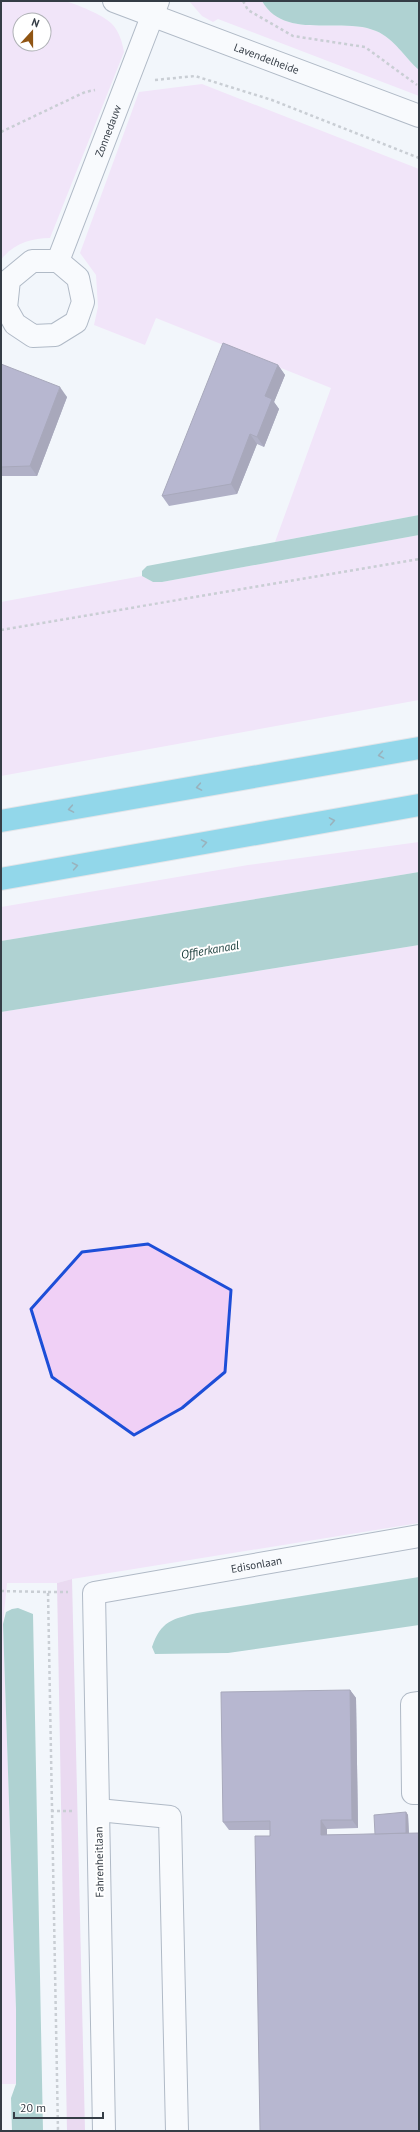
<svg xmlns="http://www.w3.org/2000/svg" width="420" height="2132" font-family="'PT Sans',sans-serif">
  <rect width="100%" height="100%" fill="#f2f6fb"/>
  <g fill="#f0d0f6" fill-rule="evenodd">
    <path d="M1,1H65C76,4 103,15 111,23C119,31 122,41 124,52L50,238C32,238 12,244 1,260ZM20,20H44V44H20Z"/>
    <path d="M189,1H262C284,41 342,16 376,31C395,39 404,57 419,70V96L218,19L213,22L202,16Z"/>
    <polygon points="202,84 419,169 419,515 275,542 331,388 156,318 145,345 94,325 98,307 96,275 80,253 139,92"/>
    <polygon points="419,535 419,700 1,776 1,602 142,576 153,582 162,582"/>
    <polygon points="419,842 419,872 1,941 1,907 248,865"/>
    <polygon points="419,945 419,1523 72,1579 57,1583 7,1583 3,1624 16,2009 16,2084 1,2084 1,1012"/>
  </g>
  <polygon fill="#dfb8e5" points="72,1579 85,2131 67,2131 57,1583"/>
  <g fill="#5da79f">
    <path d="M262,1H419V70C404,57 395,39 376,31C342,16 284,41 262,1Z"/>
    <polygon points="419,515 419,535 162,582 153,582 142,576 142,571 147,566"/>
    <polygon points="419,872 419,945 1,1012 1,941"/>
    <path d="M419,1577V1625L228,1653L155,1654L152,1647C161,1621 172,1619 197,1613Z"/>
    <polygon points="18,1608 33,1614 43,2131 12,2131 11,2098 16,2084 16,2009 3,1624 6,1612 12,1609"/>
  </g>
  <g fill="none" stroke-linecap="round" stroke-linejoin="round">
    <g stroke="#607186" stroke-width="24">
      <g id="minor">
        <path id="s1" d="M114,1L419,116"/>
        <path id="s2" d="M58,261H32L9,280L6,308L15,324L33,336L55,335L76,322L83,302L78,278L58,261L158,1"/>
        <polyline points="419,1703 412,1704 413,1793 419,1793"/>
        <polyline points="98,1810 170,1817 177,2131"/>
        <path id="s3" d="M104,2131L94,1593L419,1536"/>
      </g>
    </g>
    <g stroke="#cfd0d3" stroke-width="24">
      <g id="highway">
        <polyline points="1,821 419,748"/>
        <polyline points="1,879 419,805"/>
      </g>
    </g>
    <g stroke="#979da4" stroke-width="2.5" stroke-dasharray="3 3" stroke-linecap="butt">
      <polyline points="243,1 248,10 293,36 365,47 417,85"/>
      <polyline points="155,80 195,76 272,100 419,158"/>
      <polyline points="1,132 85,92 95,90"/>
      <polyline points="1,630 419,559"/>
      <polyline points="1,1591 48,1592 58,2131"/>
      <polyline points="48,1592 68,1592"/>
      <polyline points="51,1811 73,1811"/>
    </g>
    <use href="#minor" stroke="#fff" stroke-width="22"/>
    <use href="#highway" stroke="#1db2d5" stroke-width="22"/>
  </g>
  <g fill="#5f5c86">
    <polygon points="1,364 67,397 37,476 1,476"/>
    <polygon points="278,365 285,375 274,402 279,409 264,447 257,444 237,494 169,506 162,496"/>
    <polygon points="350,1690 356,1698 358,1828 327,1829 327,1835 375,1834 406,1812 408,1815 409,1833 270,1836 270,1830 229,1830 223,1822"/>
  </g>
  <g fill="#4e4b6d">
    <polygon points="278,365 285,375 274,402 279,409 264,447 257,437 265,396"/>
    <polygon points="60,387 67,397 37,476 30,466"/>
    <polygon points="250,434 257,444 237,494 231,484"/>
    <polygon points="350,1690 356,1698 358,1828 352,1820"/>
    <polygon points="406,1812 408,1815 409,1840 406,1836"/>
    <polygon points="321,1820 327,1829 327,1843 321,1835"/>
  </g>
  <g fill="#6f6b9c" stroke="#4e4b6d">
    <polygon points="223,343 278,365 265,396 272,399 257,437 250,434 231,484 162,496"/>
    <polygon points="1,364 60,387 30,466 1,467"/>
    <polygon points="350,1690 352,1820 321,1820 321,1835 419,1833 419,2131 260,2131 255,1836 270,1836 270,1821 223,1822 221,1692"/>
    <polygon points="406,1812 406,1833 375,1834 374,1815"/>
  </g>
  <defs><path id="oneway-chevron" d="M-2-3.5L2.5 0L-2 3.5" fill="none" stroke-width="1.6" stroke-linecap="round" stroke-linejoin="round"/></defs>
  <g stroke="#2e6071">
    <use href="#oneway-chevron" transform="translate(381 755) rotate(170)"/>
    <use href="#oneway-chevron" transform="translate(199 787) rotate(170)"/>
    <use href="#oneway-chevron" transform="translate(71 809) rotate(170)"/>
    <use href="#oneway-chevron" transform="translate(332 821) rotate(-10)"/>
    <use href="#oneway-chevron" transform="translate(204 843) rotate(-10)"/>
    <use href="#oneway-chevron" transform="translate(75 866) rotate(-10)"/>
  </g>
  <path d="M0 0H420V2132H0ZM148,1244L231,1290L225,1372L182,1408L134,1435L52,1377L31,1309L82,1252Z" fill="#f2f6fb" fill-opacity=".55" fill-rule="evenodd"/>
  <path fill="none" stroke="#1d4ed8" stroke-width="3" stroke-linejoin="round" d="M148,1244L231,1290L225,1372L182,1408L134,1435L52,1377L31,1309L82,1252Z"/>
  <g text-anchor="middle" stroke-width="4" stroke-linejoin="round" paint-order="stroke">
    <g font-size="11" fill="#353d46" stroke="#fff">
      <text dy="4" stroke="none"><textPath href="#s1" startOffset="163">Lavendelheide</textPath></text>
      <text dy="4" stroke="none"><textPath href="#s2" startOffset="382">Zonnedauw</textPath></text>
      <text dy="4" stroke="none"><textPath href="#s3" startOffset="703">Edisonlaan</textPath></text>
      <text transform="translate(99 1862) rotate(-91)" y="4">Fahrenheitlaan</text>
    </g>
    <g font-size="12" font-style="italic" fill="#153936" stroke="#fff">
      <text transform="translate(210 950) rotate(-10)" y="4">Offierkanaal</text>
    </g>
  </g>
  <rect width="420" height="2132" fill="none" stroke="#353d46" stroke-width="4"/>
  <g transform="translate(32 32) rotate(21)"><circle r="19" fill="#ffffff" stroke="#aeb1b5"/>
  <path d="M0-3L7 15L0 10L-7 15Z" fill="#905513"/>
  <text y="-6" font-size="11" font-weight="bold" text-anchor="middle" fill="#353d46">N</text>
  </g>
  <path d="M14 2112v6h89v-6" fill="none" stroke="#353d46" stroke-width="2"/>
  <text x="20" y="2112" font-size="12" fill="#353d46" stroke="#ffffff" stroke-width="3" paint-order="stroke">20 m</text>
</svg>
